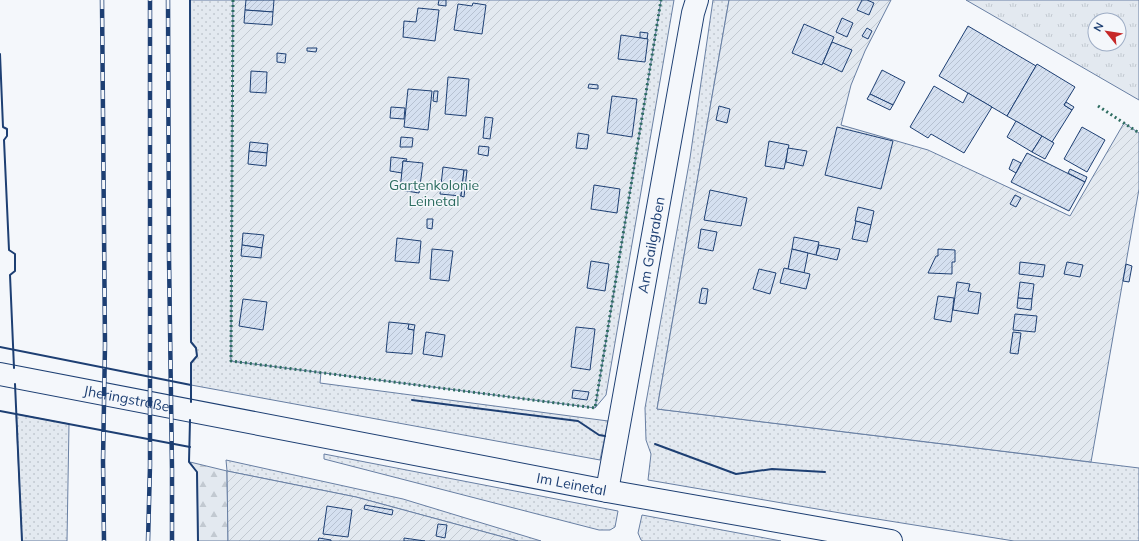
<svg xmlns="http://www.w3.org/2000/svg" width="1139" height="541" font-family="Mulish,sans-serif">
  <defs>
    <pattern id="grass-dots" width="8" height="8" patternUnits="userSpaceOnUse"><rect width="8" height="8" fill="#e3e9f0"/><path d="M2 2h.1M6 6h.1" fill="none" stroke="#c2c9d1" stroke-width="1.8" stroke-linecap="round"/></pattern>
    <pattern id="forest-firs" width="22" height="20" patternUnits="userSpaceOnUse"><rect width="22" height="20" fill="#e3e9f0"/><path d="M5 1l3.5 6h-7zM16 11l3.5 6h-7z" fill="#c2c9d1"/></pattern>
    <pattern id="park-tufts" width="24" height="20" patternUnits="userSpaceOnUse"><rect width="24" height="20" fill="#e3e9f0"/><path d="M3 7l-1-3M5 7V3M7 7l1-3M15 17l-1-3M17 17v-4M19 17l1-3" fill="none" stroke="#c2c9d1"/></pattern>
    <pattern id="garden-furrows" width="10" height="10" patternUnits="userSpaceOnUse"><rect width="10" height="10" fill="#e3e9f0"/><path d="M-1 1l2-2M0 10L10 0M9 11l2-2" fill="none" stroke="#c2c9d1"/></pattern>
    <pattern id="building-hatch" width="6" height="6" patternUnits="userSpaceOnUse"><rect width="6" height="6" fill="#d5e0f0"/><path d="M-1 1l2-2M0 6l6-6M5 7l2-2" fill="none" stroke="#b6c1d1"/></pattern>
  </defs>
  <rect width="100%" height="100%" fill="#f4f7fb"/>
  <g fill="url(#grass-dots)" stroke="#687fa3">
    <polygon points="190,0 233,0 231,361 321,372 320,383 608,421 600,460 191,385 191,363 197,356 196,348 191,342"/>
    <polygon points="661,0 674,0 606,395 595,408"/>
    <polygon points="713,0 729,0 657,409 1139,468 1139,541 1014,541 852,515 648,480 651,454 646,440 645,408 690,158"/>
    <polygon points="16,414 69,424 67,541 22,541"/>
    <polygon points="324,454 618,511 615,527 610,530 599,530 324,459"/>
    <polygon points="226,460 403,499 541,541 518,541 356,497 227,471"/>
    <polygon points="642,515 781,541 643,541 641,540 638,533"/>
  </g>
  <polygon fill="url(#forest-firs)" stroke="#687fa3" points="190,462 227,471 228,541 198,541 197,472"/>
  <path fill="url(#park-tufts)" stroke="#687fa3" fill-rule="evenodd" d="M966,0H1139V100ZM1095,20H1119V44H1095Z"/>
  <g fill="url(#garden-furrows)" stroke="#687fa3">
    <polygon points="233,0 661,0 595,408 231,361"/>
    <polygon points="729,0 891,0 865,51 851,85 841,125 928,150 1070,216 1124,123 1139,133 1139,189 1091,462 657,409"/>
    <polygon points="227,471 356,497 518,541 228,541"/>
  </g>
  <g fill="url(#building-hatch)" stroke="#1d3f73">
    <polygon points="246,0 274,0 273,12 245,10"/>
    <polygon points="439,0 446,0 446,6 438,5"/>
    <polygon points="862,0 867,0 874,3 869,15 857,10"/>
    <polygon points="473,3 486,5 482,34 454,30 458,4 472,6"/>
    <polygon points="418,8 439,10 435,41 403,37 404,21 416,22"/>
    <polygon points="245,10 273,12 272,25 244,23"/>
    <polygon points="842,18 853,23 847,37 836,32"/>
    <polygon points="804,24 834,37 822,65 792,53"/>
    <polygon points="968,26 1036,66 1007,116 939,76"/>
    <polygon points="867,28 872,31 868,39 862,36"/>
    <polygon points="640,32 648,33 647,39 640,38"/>
    <polygon points="621,35 648,39 645,62 618,59"/>
    <polygon points="832,42 852,50 842,72 823,63"/>
    <polygon points="307,48 317,48 316,52 307,51"/>
    <polygon points="277,53 286,54 285,63 277,62"/>
    <polygon points="1037,64 1075,87 1064,105 1072,110 1052,142 1007,116"/>
    <polygon points="882,70 905,82 893,105 870,94"/>
    <polygon points="251,71 267,72 266,93 250,92"/>
    <polygon points="448,77 469,79 466,116 445,114"/>
    <polygon points="589,84 598,85 598,89 588,88"/>
    <polygon points="934,86 963,103 968,93 992,107 964,153 931,134 928,138 910,127"/>
    <polygon points="408,89 432,91 428,130 404,127"/>
    <polygon points="434,91 438,91 437,102 433,101"/>
    <polygon points="870,94 893,105 890,110 867,99"/>
    <polygon points="612,96 637,99 632,137 607,133"/>
    <polygon points="1066,102 1074,107 1072,110 1064,105"/>
    <polygon points="719,106 730,109 727,123 716,120"/>
    <polygon points="391,107 405,108 404,119 390,118"/>
    <polygon points="485,117 493,118 490,139 483,138"/>
    <polygon points="1016,121 1042,136 1032,152 1007,137"/>
    <polygon points="837,127 893,141 881,189 825,175"/>
    <polygon points="1082,127 1105,140 1087,172 1064,159"/>
    <polygon points="578,133 589,135 587,149 576,148"/>
    <polygon points="1042,136 1054,143 1045,159 1032,152"/>
    <polygon points="401,137 413,138 412,147 400,147"/>
    <polygon points="769,141 789,145 784,169 765,166"/>
    <polygon points="250,142 268,144 267,153 249,151"/>
    <polygon points="479,146 489,147 488,156 478,154"/>
    <polygon points="788,148 807,151 803,166 786,162"/>
    <polygon points="249,151 267,153 266,166 248,164"/>
    <polygon points="1027,153 1085,182 1069,211 1011,182"/>
    <polygon points="391,157 407,159 406,161 403,161 402,173 390,171"/>
    <polygon points="1013,159 1021,163 1016,173 1009,169"/>
    <polygon points="403,161 423,163 419,193 400,190"/>
    <polygon points="443,167 464,170 461,196 440,194"/>
    <polygon points="1070,169 1087,177 1085,182 1068,173"/>
    <polygon points="464,170 467,170 464,197 461,196"/>
    <polygon points="594,185 620,189 617,213 591,209"/>
    <polygon points="710,190 747,198 741,226 704,220"/>
    <polygon points="1015,195 1021,198 1016,207 1010,204"/>
    <polygon points="858,207 874,211 871,225 855,221"/>
    <polygon points="427,219 433,219 432,229 427,228"/>
    <polygon points="856,221 871,225 867,242 852,239"/>
    <polygon points="701,229 717,232 713,251 698,248"/>
    <polygon points="243,233 264,235 262,248 242,245"/>
    <polygon points="794,237 819,242 816,255 792,249"/>
    <polygon points="397,238 421,241 419,263 395,261"/>
    <polygon points="242,245 262,248 261,258 241,256"/>
    <polygon points="819,245 840,249 837,260 816,255"/>
    <polygon points="432,249 453,251 449,281 430,279"/>
    <polygon points="792,249 808,253 804,273 788,269"/>
    <polygon points="938,249 955,250 955,262 952,262 952,274 928,273 936,256 938,256"/>
    <polygon points="591,261 609,264 605,291 587,288"/>
    <polygon points="1020,262 1045,265 1043,277 1019,274"/>
    <polygon points="1067,262 1083,265 1080,277 1064,274"/>
    <polygon points="1126,264 1132,266 1129,282 1123,281"/>
    <polygon points="784,268 810,274 806,289 780,283"/>
    <polygon points="759,269 776,273 770,294 753,289"/>
    <polygon points="957,282 970,284 968,291 981,293 978,314 953,310"/>
    <polygon points="1020,282 1034,284 1032,299 1018,298"/>
    <polygon points="702,288 708,289 706,304 699,303"/>
    <polygon points="938,296 954,298 951,322 934,319"/>
    <polygon points="1018,298 1032,299 1031,310 1017,308"/>
    <polygon points="243,299 267,302 263,330 239,326"/>
    <polygon points="1015,314 1037,316 1035,332 1013,330"/>
    <polygon points="389,322 409,324 408,329 414,330 412,354 386,352"/>
    <polygon points="409,324 415,325 414,330 408,329"/>
    <polygon points="576,327 595,329 590,370 571,367"/>
    <polygon points="426,332 445,335 442,357 423,354"/>
    <polygon points="1013,332 1021,333 1018,354 1010,353"/>
    <polygon points="573,390 589,392 587,400 572,398"/>
    <polygon points="365,505 393,510 392,515 364,509"/>
    <polygon points="327,506 352,510 348,537 323,534"/>
    <polygon points="438,524 447,525 445,538 436,536"/>
    <polygon points="319,538 331,540 331,541 318,541"/>
    <polygon points="404,538 425,541 404,541"/>
  </g>
  <g fill="none" stroke-linecap="round" stroke-linejoin="round">
    <g stroke="#1d3f73" stroke-width="24">
      <g id="street">
        <path id="s1" d="M607,491L693,13L697,0"/>
      </g>
    </g>
    <g stroke="#1d3f73" stroke-width="24">
      <g id="secondary">
        <path id="s2" d="M0,374L607,491L891,541"/>
      </g>
    </g>
    <use href="#street" stroke="#f4f7fb" stroke-width="22"/>
    <use href="#secondary" stroke="#f4f7fb" stroke-width="22"/>
    <g stroke="#1d3f73" stroke-width="4.5">
      <g id="rail">
        <polyline points="102,0 105,345 103,461 104,541"/>
        <polyline points="168,0 169,257 172,469 172,541"/>
        <polyline points="148,541 150,466 150,0"/>
      </g>
    </g>
    <use href="#rail" stroke="#f4f7fb" stroke-width="3" stroke-dasharray="9" stroke-linecap="butt"/>
    <g stroke="#2c6c60" stroke-width="3" stroke-dasharray="2 3" stroke-linecap="butt">
      <polyline points="233,0 231,361 595,408 661,0"/>
      <polyline points="1098,106 1139,133"/>
    </g>
    <g stroke="#1d3f73" stroke-width="2">
      <polyline points="190,0 191,342 196,348 197,356 191,363 191,402"/>
      <polyline points="0,54 3,127 7,129 7,136 4,140 9,250 15,254 15,271 10,275 14,368"/>
      <polyline points="0,347 191,385"/>
      <polyline points="15,384 22,541"/>
      <polyline points="412,400 578,421 599,435 605,436"/>
      <polyline points="0,411 190,447"/>
      <polyline points="190,420 189,462 197,472 198,541"/>
      <polyline points="655,444 736,474 772,469 825,472"/>
    </g>
  </g>
  <g text-anchor="middle" stroke-width="3" stroke-linejoin="round" paint-order="stroke">
    <g font-size="14" fill="#2c6c60" stroke="#f4f7fb">
      <text x="434" y="190">Gartenkolonie<tspan x="434" dy="16">Leinetal</tspan></text>
    </g>
    <g font-size="14" fill="#1d3f73" stroke="#f4f7fb">
      <text dy="5" stroke="none"><textPath href="#s1" startOffset="250">Am Gailgraben</textPath></text>
      <text dy="5" stroke="none"><textPath href="#s2" startOffset="129">Jheringstraße</textPath></text>
      <text dy="5" stroke="none"><textPath href="#s2" startOffset="582">Im Leinetal</textPath></text>
    </g>
  </g>
  <g transform="translate(1107 32) rotate(300)"><circle r="19" fill="#f4f7fb" stroke="#9eadc5"/>
  <path d="M0-3L7 15L0 10L-7 15Z" fill="#c62828"/>
  <text y="-6" font-size="11" font-weight="bold" text-anchor="middle" fill="#1d3f73">N</text>
  </g>
</svg>
